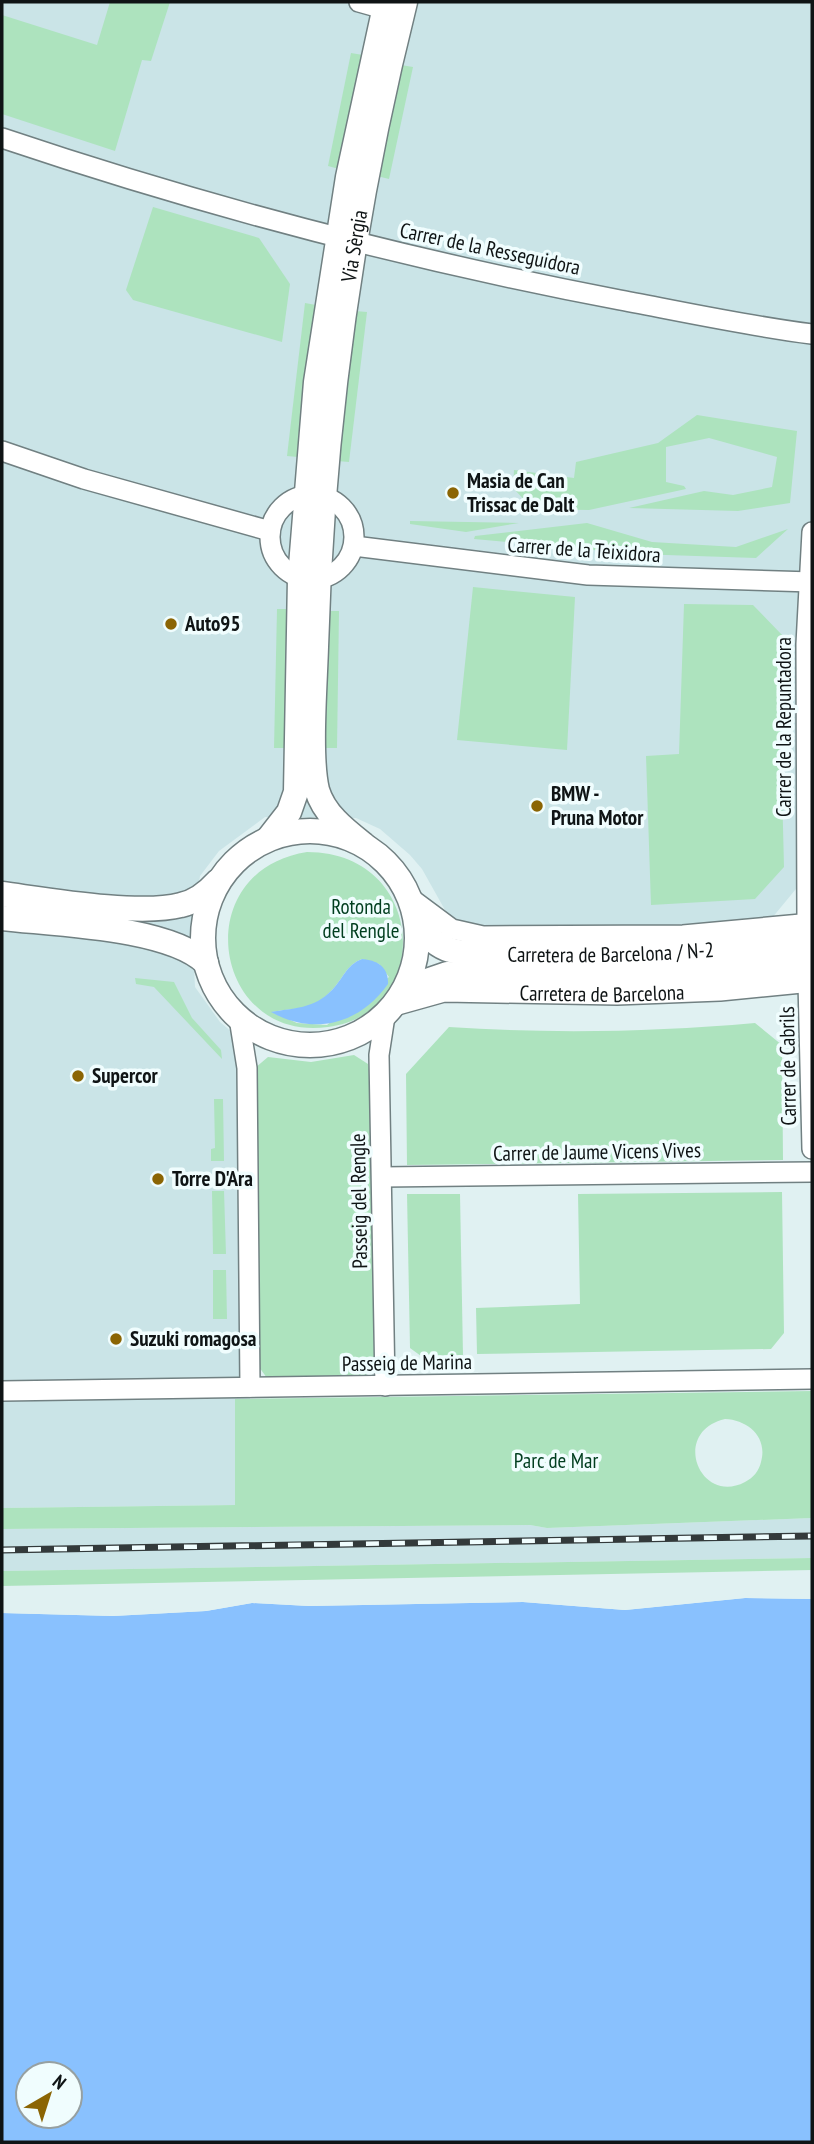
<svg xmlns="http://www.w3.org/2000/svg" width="814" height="2144" font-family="'PT Sans Narrow',sans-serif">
  <rect width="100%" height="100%" fill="#e0f1f2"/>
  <g fill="#cae4e7">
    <polygon points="2,2 812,2 812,878 805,878 767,924 729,927 728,921 626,928 519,926 494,932 457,921 445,910 422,869 410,855 380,829 356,818 265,817 219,851 200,876 192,929 195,987 220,1022 247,1045 250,1399 235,1399 235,1505 2,1508"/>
    <polygon points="812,1518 812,1558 2,1571 2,1529 530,1525 547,1528"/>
  </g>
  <g fill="#ade3be" fill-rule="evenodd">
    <polygon points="110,2 170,2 151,61 142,60 115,151 2,114 2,15 97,45"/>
    <polygon points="351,53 363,55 339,169 328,166"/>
    <polygon points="401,65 413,67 389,179 377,176"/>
    <polygon points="153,207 259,238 290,284 282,342 133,300 126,290"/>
    <polygon points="305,303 316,305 298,457 287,456"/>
    <polygon points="355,311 367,312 349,462 337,461"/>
    <polygon points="697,415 797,431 790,503 738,511 629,508 704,491 733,495 772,487 777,457 709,438 666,447 666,482 684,486 686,489 589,510 533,509 513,488 514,470 574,478 576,462 658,443"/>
    <polygon points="410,521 519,523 466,532 410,524"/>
    <polygon points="587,523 652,542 736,547 788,529 756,558 636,554 474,539 475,536"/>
    <polygon points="473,587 575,597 567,750 457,740"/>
    <polygon points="684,604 753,605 784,637 781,747 784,867 755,899 651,905 646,756 679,754"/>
    <polygon points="277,609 290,609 286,748 274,748"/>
    <polygon points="327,611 339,611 337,748 325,748"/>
    <path d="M307,852C427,852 435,1013 328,1027C213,1043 186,871 307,852ZM362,959L379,964L389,977L327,1025L297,1023L272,1012C296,1007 312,1012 332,990C343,979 346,965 362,959Z"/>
    <polygon points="135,978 174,982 192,1018 221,1050 222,1059 154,987 136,984"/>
    <path d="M755,1023L782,1045L783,1160L407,1165L406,1074L449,1027C552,1034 652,1032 755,1023Z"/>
    <polygon points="354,1055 368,1064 371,1080 374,1365 364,1377 267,1378 259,1367 255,1068 268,1057 311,1062"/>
    <polygon points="214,1099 223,1099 224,1161 211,1161 211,1149 215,1148"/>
    <polygon points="212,1191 224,1191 226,1254 213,1254"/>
    <polygon points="782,1192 784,1333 771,1349 477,1354 476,1308 580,1304 578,1194"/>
    <polygon points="407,1194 460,1194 463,1355 421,1356 410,1348"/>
    <polygon points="213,1270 226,1270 227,1319 213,1319"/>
    <path d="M812,1391V1518L547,1528L530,1525L2,1529V1508L235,1505V1399ZM725,1419C748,1420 768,1437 761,1462C759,1471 753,1478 745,1482C700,1506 670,1432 725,1419Z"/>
    <polygon points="812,1558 812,1570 2,1586 2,1571"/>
  </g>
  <g fill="#89c1fe" fill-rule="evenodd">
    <path d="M362,959C377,960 389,967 388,984C360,1024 314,1036 271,1012C293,1008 314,1009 332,990C343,979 346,965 362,959Z"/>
    <path d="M745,1598L812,1599V2142H2V1613L113,1616L206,1611L252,1603L309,1606L523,1602L625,1610ZM28,2074H70V2116H28Z"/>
  </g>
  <polygon fill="#e0f1f2" points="745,1595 812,1596 812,1599 745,1598 625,1610 523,1602 309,1606 252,1603 206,1611 113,1616 2,1613 2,1609 113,1612 205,1607 252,1600 309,1603 523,1599 625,1606"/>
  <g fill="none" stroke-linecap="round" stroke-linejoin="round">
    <g stroke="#718082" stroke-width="22">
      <g id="minor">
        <polyline points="359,2 384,9"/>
        <path d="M2,138C204,206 410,260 620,300C684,312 748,326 812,334"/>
        <polyline points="2,451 84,479 270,531"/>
        <circle cx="312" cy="537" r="42"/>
        <polyline points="354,546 588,575 812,582"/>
        <polyline points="409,897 452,929 483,936 683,935 812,923"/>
        <polyline points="807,923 806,644 812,532"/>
        <polyline points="808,982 812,1149"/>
        <path id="s1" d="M394,1006L444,992L617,995L720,991L812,982"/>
        <polyline points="385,1016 379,1055 385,1386"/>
        <polyline points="239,1018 247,1068 250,1387"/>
        <polyline points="382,1177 812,1172"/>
        <polyline points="2,1391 812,1379"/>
      </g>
    </g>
    <g stroke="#718082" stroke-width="27">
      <g id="major">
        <circle cx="310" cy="938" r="107"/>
        <polyline points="268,839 289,812 296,792 300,578 316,382 348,177 386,2"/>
        <path id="s2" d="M364,845C345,830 324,814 317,790C309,757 315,683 316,647C322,429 352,213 405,2"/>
        <path d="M2,894C47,900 139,916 181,905C195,902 207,893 217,882"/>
        <path d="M2,918C54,924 169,927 206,963"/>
        <path id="s3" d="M417,925C427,935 436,946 450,950C477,957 508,954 535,955C628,957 720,951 812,940"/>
        <polyline points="406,988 447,974 596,978 688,974 812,963"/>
      </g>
    </g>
    <use href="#minor" stroke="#fff" stroke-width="19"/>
    <use href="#major" stroke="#fff" stroke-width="24"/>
    <g stroke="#333a3b" stroke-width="7">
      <polyline id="rail" points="2,1550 812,1536"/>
    </g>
    <use href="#rail" stroke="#f0fdfe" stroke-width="4.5" stroke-dasharray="13" stroke-linecap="butt"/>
  </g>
  <g fill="#8b6504" stroke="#f0fdfe" stroke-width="2.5">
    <circle cx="453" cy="493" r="7"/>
    <circle cx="171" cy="624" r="7"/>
    <circle cx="537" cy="806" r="7"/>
    <circle cx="78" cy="1076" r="7"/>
    <circle cx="158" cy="1179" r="7"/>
    <circle cx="116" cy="1339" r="7"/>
  </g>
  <g text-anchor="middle" stroke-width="7" stroke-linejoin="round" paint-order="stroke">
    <g font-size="21" fill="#0f1415" stroke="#f0fdfe">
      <text dy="7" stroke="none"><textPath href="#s2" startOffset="620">Via Sèrgia</textPath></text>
      <text transform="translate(490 249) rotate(12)" y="7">Carrer de la Resseguidora</text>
      <text transform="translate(584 550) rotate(4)" y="7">Carrer de la Teixidora</text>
      <text transform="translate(784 727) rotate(-90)" y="7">Carrer de la Repuntadora</text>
      <text dy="7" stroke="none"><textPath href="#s3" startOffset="203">Carretera de Barcelona / N-2</textPath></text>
      <text dy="7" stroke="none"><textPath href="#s1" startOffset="210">Carretera de Barcelona</textPath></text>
      <text transform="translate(788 1066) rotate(-91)" y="7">Carrer de Cabrils</text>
      <text transform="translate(597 1152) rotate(-1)" y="7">Carrer de Jaume Vicens Vives</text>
      <text transform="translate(359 1201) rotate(-91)" y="7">Passeig del Rengle</text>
      <text transform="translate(407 1363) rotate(-1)" y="7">Passeig de Marina</text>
    </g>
    <g font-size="21" font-weight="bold" fill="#0f1415" stroke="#f0fdfe" text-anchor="start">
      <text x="467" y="488">Masia de Can<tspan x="467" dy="24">Trissac de Dalt</tspan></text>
      <text x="185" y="631">Auto95</text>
      <text x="551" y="801">BMW -<tspan x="551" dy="24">Pruna Motor</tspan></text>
      <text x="92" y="1083">Supercor</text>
      <text x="172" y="1186">Torre D'Ara</text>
      <text x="130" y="1346">Suzuki romagosa</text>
    </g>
    <g font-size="21" fill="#003e1f" stroke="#f0fdfe">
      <text x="361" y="914">Rotonda<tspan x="361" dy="24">del Rengle</tspan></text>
      <text x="556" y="1468">Parc de Mar</text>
    </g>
  </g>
  <rect width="814" height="2144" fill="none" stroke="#0f1415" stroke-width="7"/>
  <g transform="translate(49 2095) rotate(39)"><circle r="33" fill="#f0fdfe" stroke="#96a0a1" stroke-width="2"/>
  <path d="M0-5L12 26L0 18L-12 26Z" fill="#8b6504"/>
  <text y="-10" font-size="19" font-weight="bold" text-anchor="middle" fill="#0f1415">N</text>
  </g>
</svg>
